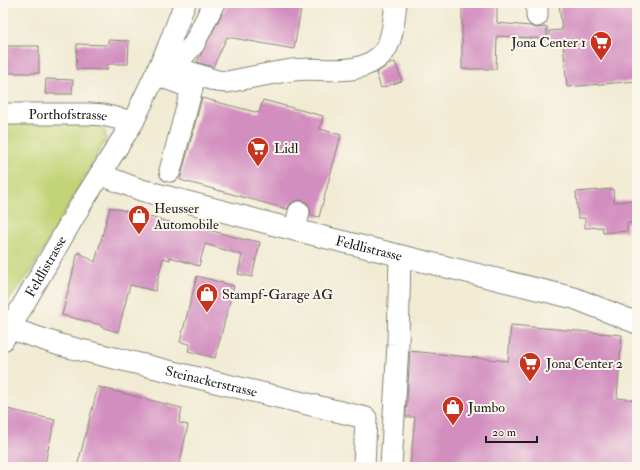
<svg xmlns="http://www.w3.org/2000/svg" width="640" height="470" font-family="'IM FELL Double Pica',serif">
  <rect width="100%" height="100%" fill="#fbf7ec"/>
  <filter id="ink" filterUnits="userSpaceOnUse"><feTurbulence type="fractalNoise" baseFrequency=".025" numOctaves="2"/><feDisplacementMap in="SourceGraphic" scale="8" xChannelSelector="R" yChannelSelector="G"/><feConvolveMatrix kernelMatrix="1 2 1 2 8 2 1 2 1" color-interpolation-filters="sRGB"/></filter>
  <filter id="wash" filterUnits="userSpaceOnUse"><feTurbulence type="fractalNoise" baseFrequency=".012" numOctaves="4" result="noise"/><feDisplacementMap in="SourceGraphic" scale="16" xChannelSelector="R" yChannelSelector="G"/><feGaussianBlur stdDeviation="0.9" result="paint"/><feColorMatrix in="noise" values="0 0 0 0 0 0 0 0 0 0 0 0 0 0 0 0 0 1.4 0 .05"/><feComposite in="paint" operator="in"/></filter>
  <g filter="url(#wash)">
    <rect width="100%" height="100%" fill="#f1ebd4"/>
    <path fill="#c2d477" stroke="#6f784a" d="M3,120L97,123C103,127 106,131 106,139L30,273L3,307Z"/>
    <g id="blocks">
      <g fill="#d38ec0">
        <polygon points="226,3 302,3 294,49 227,37 213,67 197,62 225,8"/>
        <polygon points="462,3 497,3 497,23 530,26 537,28 547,27 547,39 497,36 496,69 462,69"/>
        <polygon points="559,3 637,3 637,81 567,87 563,44 550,45 549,31 562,30"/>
        <polygon points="108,40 129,41 128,64 108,64 107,70 76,69 77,44 108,45"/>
        <rect x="3" y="46" width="36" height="27"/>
        <polygon points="395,62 402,81 381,88 376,73 388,65"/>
        <polygon points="46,79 73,80 72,94 45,94"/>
        <polygon points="202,98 259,113 263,100 323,116 320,129 341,135 319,217 311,215 310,208 307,203 302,200 295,201 290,204 287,209 180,180"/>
        <polygon points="613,189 614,202 637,200 637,223 627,223 627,231 603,233 602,227 585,228 585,218 578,218 576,192"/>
        <polygon points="110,207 193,228 194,226 246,240 246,239 260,242 252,277 238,274 242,255 205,244 199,266 170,257 170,260 163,258 155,291 130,285 118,332 101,327 101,325 62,315 78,252 95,262"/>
        <polygon points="197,276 234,286 215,358 188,351 190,344 180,342"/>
        <polygon points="511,325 622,335 617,398 637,400 637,467 410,467 415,417 406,417 410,351 508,361"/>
        <polygon points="98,387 182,408 179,423 188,425 179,467 77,467"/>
        <polygon points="3,408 55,420 44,467 3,467"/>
      </g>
    </g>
  </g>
  <g filter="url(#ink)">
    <use href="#blocks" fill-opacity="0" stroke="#868478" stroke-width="1"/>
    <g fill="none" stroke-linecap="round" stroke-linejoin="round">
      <g stroke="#868478" stroke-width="23">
        <g id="minor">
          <polyline points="537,16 537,3"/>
          <polyline points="167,50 186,53 194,44 214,3"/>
          <path d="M161,63L217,81L227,82C249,78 271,73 293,70C323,66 359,79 383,53C393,42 394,17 396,3"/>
          <polyline points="165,78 192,88 170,171"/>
          <path id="s1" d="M3,114H89L103,115L133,122"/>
          <path id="s2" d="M102,171L112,179L141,190L295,230L574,298L637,323"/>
          <polyline points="295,230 299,212"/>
          <path id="s3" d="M10,330L21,332L60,345L366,418L364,467"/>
          <path id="s4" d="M3,340L80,206L133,122L167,50L185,3"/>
          <polyline points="391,467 398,344 400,256"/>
        </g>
      </g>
      <use href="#minor" stroke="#fff" stroke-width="21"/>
    </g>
  </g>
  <defs>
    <g id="supermarket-pin" transform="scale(1.15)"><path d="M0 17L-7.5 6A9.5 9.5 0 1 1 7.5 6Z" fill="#c8321e" stroke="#fbf7ec"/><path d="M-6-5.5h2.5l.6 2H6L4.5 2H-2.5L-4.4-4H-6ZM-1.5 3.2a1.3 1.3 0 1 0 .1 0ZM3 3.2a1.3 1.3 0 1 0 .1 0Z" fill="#fff"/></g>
    <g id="shop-pin" transform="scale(1.15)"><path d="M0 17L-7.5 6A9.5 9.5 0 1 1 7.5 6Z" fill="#c8321e" stroke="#fbf7ec"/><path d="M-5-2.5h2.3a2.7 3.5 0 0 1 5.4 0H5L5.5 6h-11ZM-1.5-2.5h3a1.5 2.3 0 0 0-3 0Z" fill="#fff"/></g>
  </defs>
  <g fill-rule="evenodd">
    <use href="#supermarket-pin" x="601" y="42"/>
    <use href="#supermarket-pin" x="258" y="148"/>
    <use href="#shop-pin" x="139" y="216"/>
    <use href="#shop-pin" x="207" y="294"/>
    <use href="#supermarket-pin" x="530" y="363"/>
    <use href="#shop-pin" x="453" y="407"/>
  </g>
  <g text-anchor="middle" stroke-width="4" stroke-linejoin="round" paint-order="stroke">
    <g font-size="14" fill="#1c1c1c" stroke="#fbf7ec" text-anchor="start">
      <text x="586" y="47" text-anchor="end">Jona Center 1</text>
      <text x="274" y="153">Lidl</text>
      <text x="154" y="213">Heusser<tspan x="154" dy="16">Automobile</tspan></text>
      <text x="222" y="299">Stampf-Garage AG</text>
      <text x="546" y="368">Jona Center 2</text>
      <text x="468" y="412">Jumbo</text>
    </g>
    <g font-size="14" fill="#1c1c1c" stroke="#fbf7ec">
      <text dy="5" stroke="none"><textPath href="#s1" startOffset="65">Porthofstrasse</textPath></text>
      <text dy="5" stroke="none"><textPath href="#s2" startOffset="279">Feldlistrasse</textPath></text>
      <text dy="5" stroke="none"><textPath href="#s4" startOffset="85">Feldlistrasse</textPath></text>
      <text dy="5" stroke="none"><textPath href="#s3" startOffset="208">Steinackerstrasse</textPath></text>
    </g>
  </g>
  <rect width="640" height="470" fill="none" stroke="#fbf7ec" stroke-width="16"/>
  <path d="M486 436v6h51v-6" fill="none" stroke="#1c1c1c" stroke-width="2"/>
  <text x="492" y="436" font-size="12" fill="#1c1c1c" stroke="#fbf7ec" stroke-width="3" paint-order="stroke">20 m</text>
</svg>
